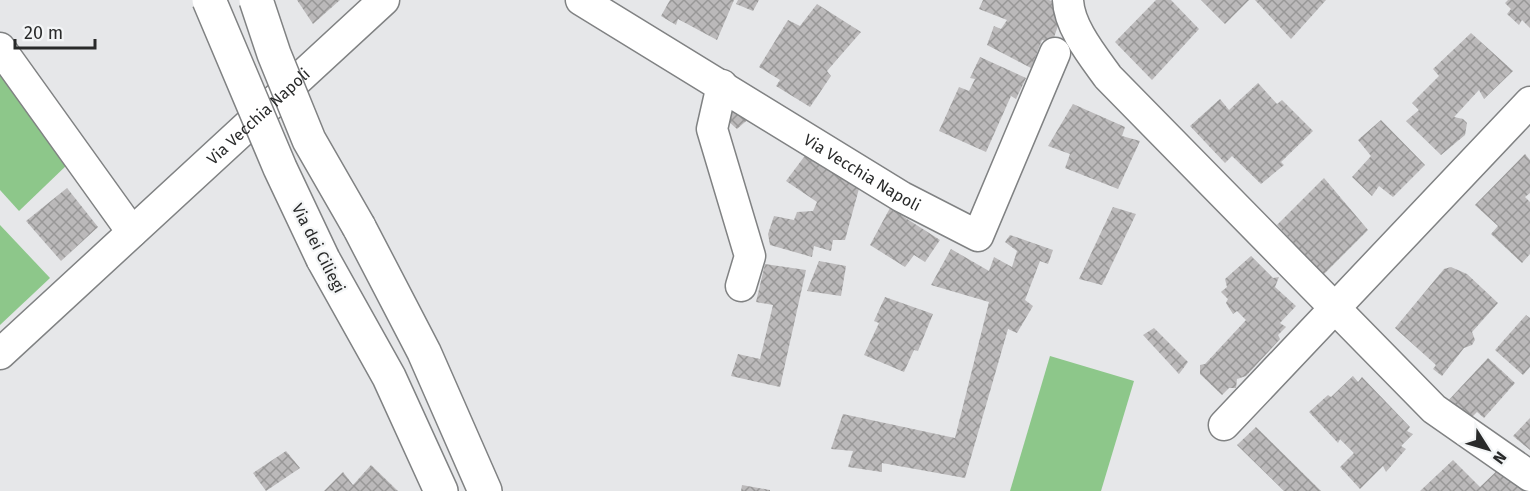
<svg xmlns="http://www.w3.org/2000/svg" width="1530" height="491" font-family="'Fira Sans',sans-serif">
  <defs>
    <pattern id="building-cross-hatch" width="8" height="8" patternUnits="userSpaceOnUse" patternTransform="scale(1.5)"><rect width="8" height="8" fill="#bbb9ba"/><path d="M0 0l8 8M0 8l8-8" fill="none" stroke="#989797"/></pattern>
  </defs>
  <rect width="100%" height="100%" fill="#e6e7e9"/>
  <g fill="#8dc78a">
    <polygon points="0,68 69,163 19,211 0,190"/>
    <polygon points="0,225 50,278 0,325"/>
    <polygon points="1050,356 1134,381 1101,491 1010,491"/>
  </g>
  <g fill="url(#building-cross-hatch)">
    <polygon points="297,0 340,0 313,24"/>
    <polygon points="670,0 734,0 717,40 678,19 676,25 661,16"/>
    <polygon points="738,0 759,0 753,11 736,4"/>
    <polygon points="983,0 1049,0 1065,6 1052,43 1042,40 1031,68 987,45 994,26 1001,29 1007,20 979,9"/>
    <polygon points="1156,0 1171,0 1199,29 1152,80 1115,42"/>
    <polygon points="1201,0 1249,0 1225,24"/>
    <polygon points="1255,0 1326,0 1291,39"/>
    <polygon points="1508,0 1530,0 1530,28 1522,20 1519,25 1507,14 1511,9 1505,3"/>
    <polygon points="817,4 861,32 827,71 831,76 810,107 776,86 780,80 759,67 788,20 800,26"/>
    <polygon points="1471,33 1513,71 1484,99 1479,90 1454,117 1463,119 1467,123 1465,135 1441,155 1406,121 1419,110 1412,103 1439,76 1433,69"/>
    <polygon points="980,57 1026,78 1016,99 1011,96 986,152 939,131 959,87 969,91 975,79 970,78"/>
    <polygon points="1258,83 1277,104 1282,100 1313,131 1281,162 1284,165 1261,184 1232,156 1225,163 1190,126 1220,99 1229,110"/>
    <polygon points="734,103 752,116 737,129 721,115"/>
    <polygon points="1073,104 1125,127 1122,136 1140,141 1118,189 1065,168 1070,154 1048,146"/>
    <polygon points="1381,120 1425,165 1393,197 1379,186 1372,196 1352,177 1371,156 1358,140"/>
    <polygon points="807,153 860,185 845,240 833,240 831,251 814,246 812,257 770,245 768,234 774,216 794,220 797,212 813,211 817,202 786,181"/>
    <polygon points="1525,154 1530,160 1530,193 1525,197 1530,202 1530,254 1522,263 1491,234 1498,226 1475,205"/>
    <polygon points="1324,178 1368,230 1323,275 1277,225"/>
    <polygon points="67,188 98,227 61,261 26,221"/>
    <polygon points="1113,207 1136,214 1102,285 1079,279"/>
    <polygon points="890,208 940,240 925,262 914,255 905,267 870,245"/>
    <polygon points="1010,235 1053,250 1048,264 1040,261 1025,300 1033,306 1017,333 1008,329 965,478 882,463 882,472 848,467 853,451 831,449 843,414 955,438 989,302 931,285 951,249 989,271 994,257 1012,267 1017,251 1005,242"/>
    <polygon points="1251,256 1273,278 1279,277 1275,287 1296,306 1280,323 1286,327 1278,335 1280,339 1246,376 1237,379 1236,388 1229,388 1222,395 1200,374 1200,365 1205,364 1246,320 1237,311 1233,314 1226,303 1228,299 1221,292 1227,287 1225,279"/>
    <polygon points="819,261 846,266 841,296 807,291"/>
    <polygon points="765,264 806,270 780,387 731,376 738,354 760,359 773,305 756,302"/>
    <polygon points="1451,267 1467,274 1498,303 1472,332 1475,340 1472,345 1464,348 1442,376 1433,369 1436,365 1395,328 1444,269"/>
    <polygon points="885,297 933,314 918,351 914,350 904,372 864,355 879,323 874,321"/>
    <polygon points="1526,315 1530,318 1530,367 1523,375 1495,350"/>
    <polygon points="1154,328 1188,362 1179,374 1143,335"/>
    <polygon points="1488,358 1515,383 1484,418 1477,412 1467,422 1446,403"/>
    <polygon points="1353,376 1358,382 1362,377 1410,427 1407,431 1413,434 1401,446 1406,449 1386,472 1383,466 1360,489 1340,467 1354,453 1340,439 1338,443 1309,412 1328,395 1331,397"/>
    <polygon points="1530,418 1530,450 1513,436"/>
    <polygon points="1256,427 1321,491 1284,491 1237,445"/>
    <polygon points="286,451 300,468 266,491 253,473"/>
    <polygon points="1453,460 1480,487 1505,463 1530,485 1530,491 1420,491"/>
    <polygon points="371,465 398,491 324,491 343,472 353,485"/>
    <polygon points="742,485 770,490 770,491 741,491"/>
  </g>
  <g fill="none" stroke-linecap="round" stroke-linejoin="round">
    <g stroke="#808283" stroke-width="33">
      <g id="minor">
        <path id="s1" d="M581,0L902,197L978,236L1055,53"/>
        <path d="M1068,0C1069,27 1093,56 1108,77L1434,409L1530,476"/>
        <polyline points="0,48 132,232"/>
        <polyline points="722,85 712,129 750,256 741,286"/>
        <path id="s2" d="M0,354L384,0"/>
        <polyline points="1224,425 1530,102"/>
      </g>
    </g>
    <g stroke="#808283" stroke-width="36">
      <g id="major">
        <polyline points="359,227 424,352 485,491"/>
        <polyline points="323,259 389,377 441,491"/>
      </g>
    </g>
    <use href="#minor" stroke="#fff" stroke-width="30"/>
    <use href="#major" stroke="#fff" stroke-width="33"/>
    <g stroke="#808283" stroke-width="36" stroke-linecap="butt">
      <g id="major-bridge">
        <polyline points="209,0 280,168 323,259"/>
        <polyline points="256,0 274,54 309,140 359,227"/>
      </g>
    </g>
    <use href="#major-bridge" stroke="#fff" stroke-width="33"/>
  </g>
  <g text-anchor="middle" stroke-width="4.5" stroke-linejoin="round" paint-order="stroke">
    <g font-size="16" fill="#292a2a" stroke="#f3f5f6">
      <text dy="6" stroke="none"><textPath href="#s2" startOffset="351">Via Vecchia Napoli</textPath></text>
      <text dy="6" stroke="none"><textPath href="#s1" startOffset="330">Via Vecchia Napoli</textPath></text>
      <text transform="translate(319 248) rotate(63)" y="6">Via dei Ciliegi</text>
    </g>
  </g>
  <g transform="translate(1488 449) rotate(127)" stroke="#f3f5f6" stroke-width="4.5" paint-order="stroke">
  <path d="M0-4.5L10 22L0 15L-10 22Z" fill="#292a2a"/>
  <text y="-9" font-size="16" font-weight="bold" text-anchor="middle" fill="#292a2a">N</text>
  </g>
  <path d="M15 39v9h80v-9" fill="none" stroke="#292a2a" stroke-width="3"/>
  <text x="24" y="39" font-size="18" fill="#292a2a" stroke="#f3f5f6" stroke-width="4.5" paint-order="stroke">20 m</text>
</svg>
